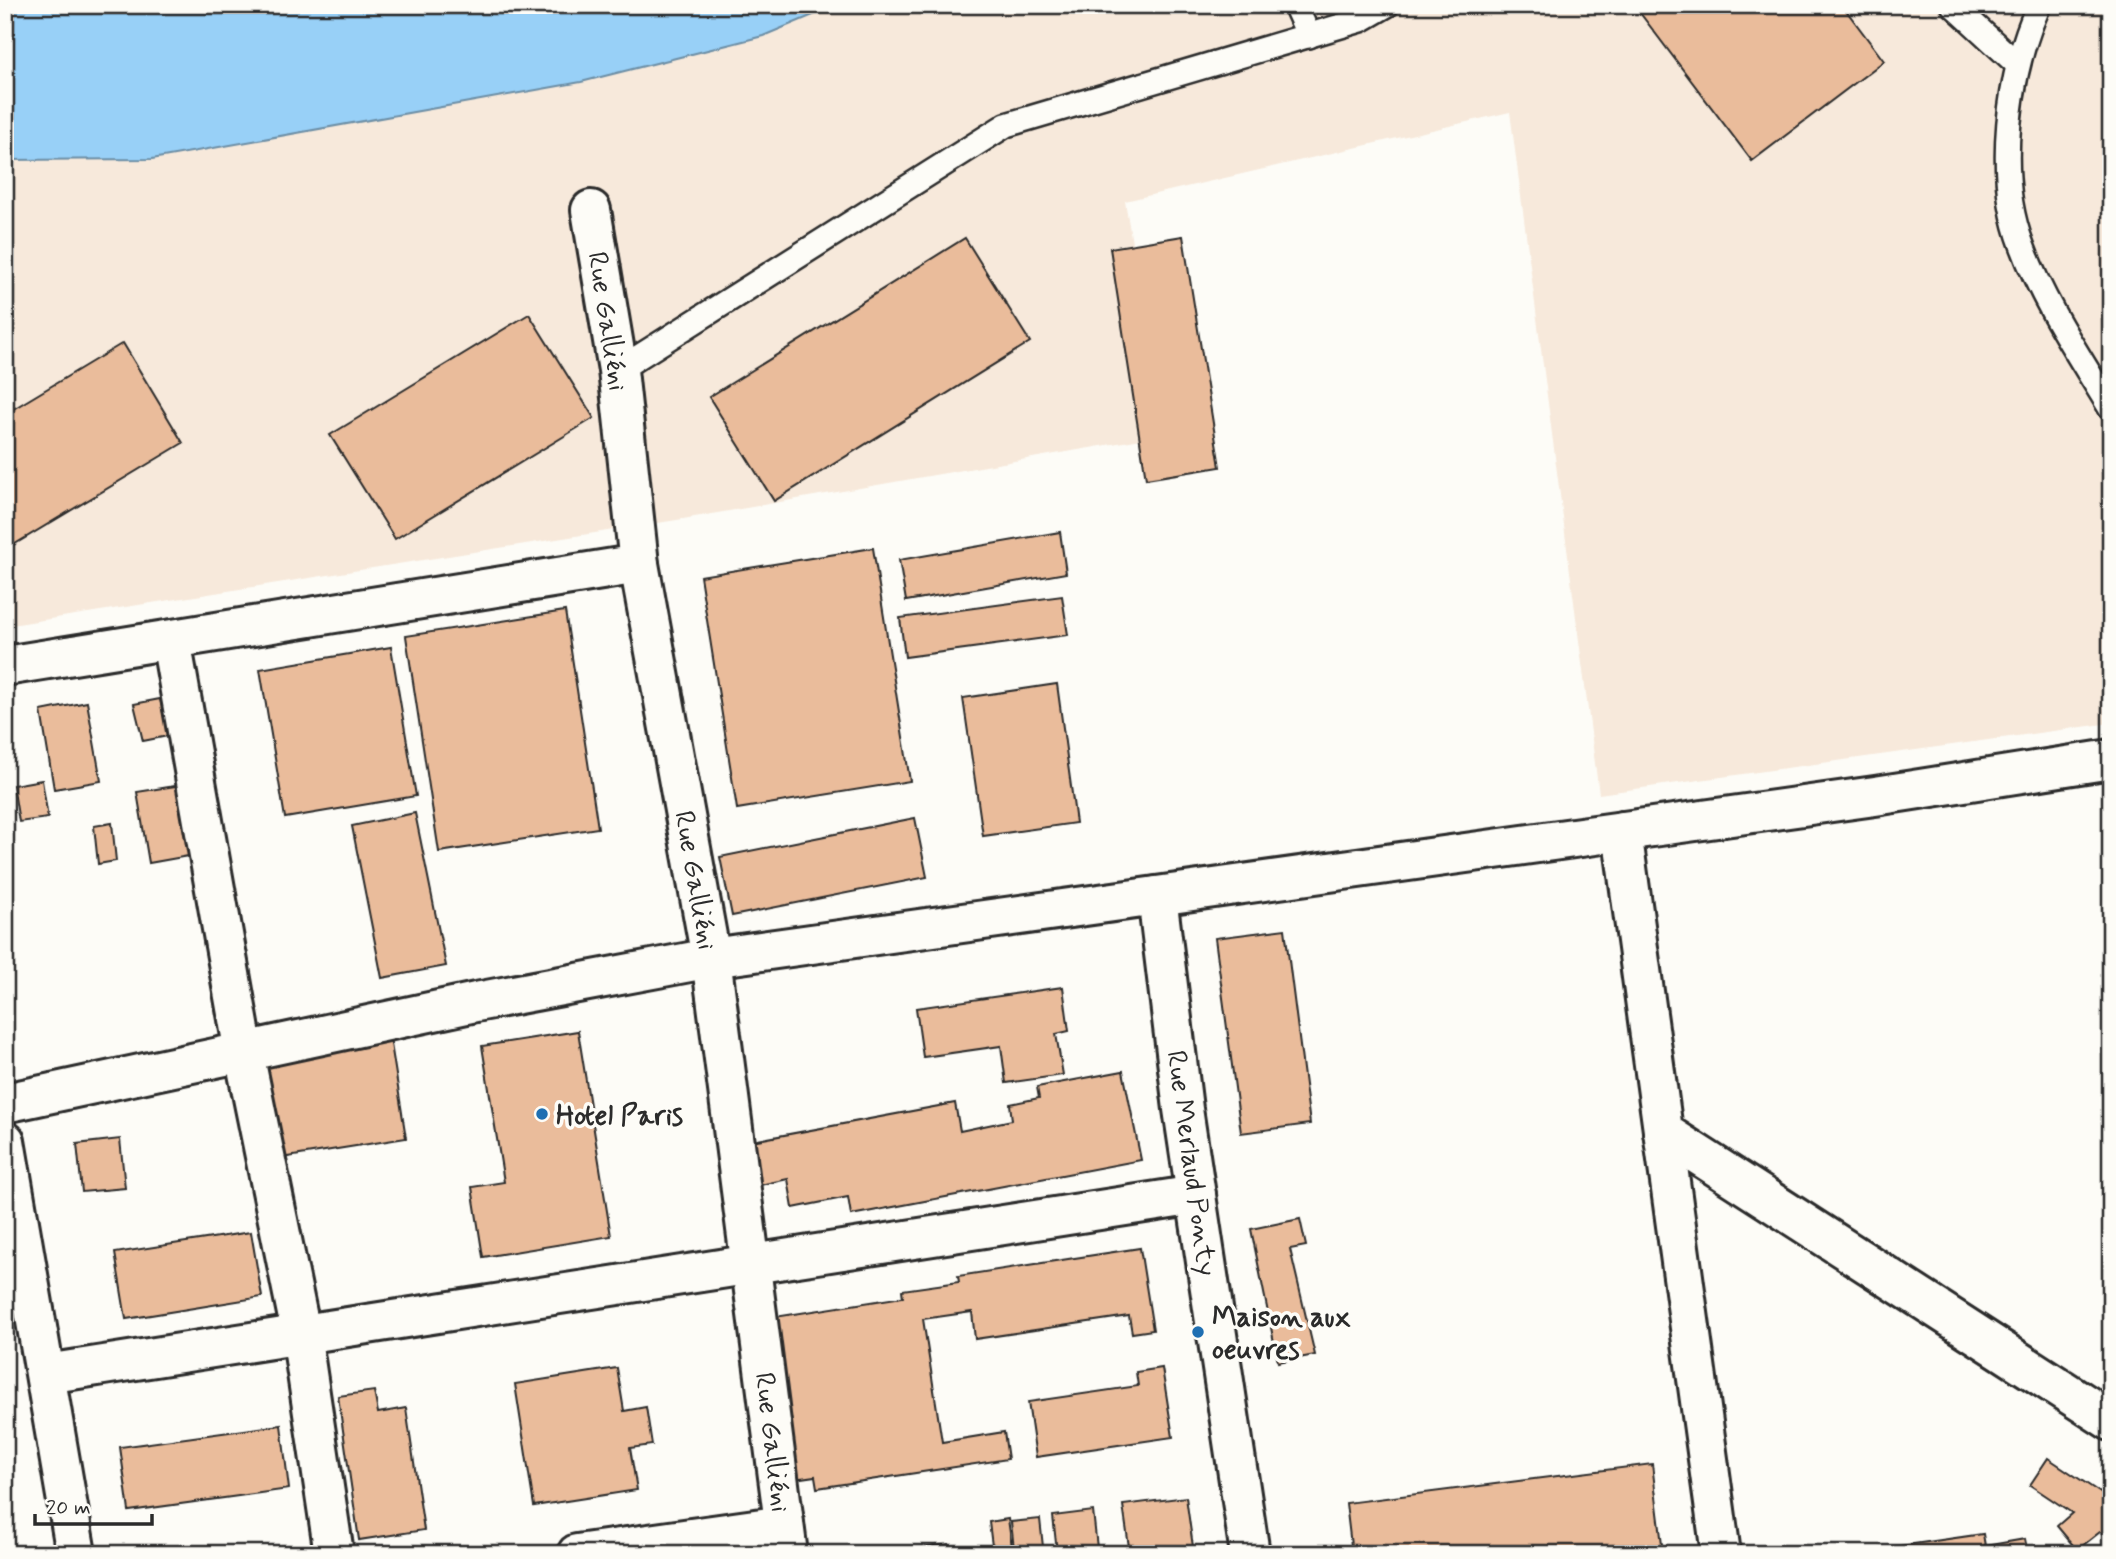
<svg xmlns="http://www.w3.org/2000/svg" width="2116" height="1559" font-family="Mynerve,sans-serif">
  <rect width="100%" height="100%" fill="#fdfcf7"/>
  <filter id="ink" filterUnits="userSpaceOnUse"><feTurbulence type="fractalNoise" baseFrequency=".0143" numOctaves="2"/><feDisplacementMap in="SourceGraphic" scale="14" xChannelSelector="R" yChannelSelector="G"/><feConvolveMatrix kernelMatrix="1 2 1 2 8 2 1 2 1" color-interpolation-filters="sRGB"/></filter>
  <g filter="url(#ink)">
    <polygon fill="#f7e9db" points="837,5 2111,5 2111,723 1599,794 1510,112 1125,201 1164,435 683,519 5,626 5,160 152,159 581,82 763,36"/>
    <polygon fill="#98d0f7" stroke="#6c8ea5" stroke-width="2" points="5,5 837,5 763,36 581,82 152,159 5,160"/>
    <g fill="#eabc9b" stroke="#2b2b2b" stroke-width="2">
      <polygon points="1634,5 1842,5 1884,61 1752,161"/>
      <polygon points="1183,236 1220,467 1146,479 1110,248"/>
      <polygon points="965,238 1030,342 774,501 709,397"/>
      <polygon points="529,314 594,418 395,539 330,435"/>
      <polygon points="123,343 183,443 5,550 5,414"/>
      <polygon points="1060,532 1066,573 906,601 899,560"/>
      <polygon points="873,548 910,781 737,809 700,576"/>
      <polygon points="1062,596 1068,635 905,657 900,618"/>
      <polygon points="565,611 598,828 439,852 406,636"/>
      <polygon points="391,647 416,796 285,818 260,669"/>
      <polygon points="1057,684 1076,823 983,836 963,698"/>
      <polygon points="160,699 168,736 143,741 134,704"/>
      <polygon points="87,702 101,781 54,789 41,711"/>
      <polygon points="42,780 48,818 19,822 13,785"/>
      <polygon points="182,785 194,855 149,863 137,792"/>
      <polygon points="415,813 446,966 382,978 352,826"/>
      <polygon points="915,818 927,877 732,916 720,857"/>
      <polygon points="112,823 116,861 98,864 94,826"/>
      <polygon points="1285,929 1310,1124 1241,1133 1215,938"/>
      <polygon points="1063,987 1069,1031 1056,1034 1063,1075 1006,1083 1001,1046 923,1057 916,1008"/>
      <polygon points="389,1031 406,1138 281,1158 264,1052"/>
      <polygon points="578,1031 611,1236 483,1257 472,1187 504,1182 482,1046"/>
      <polygon points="1123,1071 1141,1160 851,1215 848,1197 793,1208 788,1179 760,1185 752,1141 955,1103 960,1131 1012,1120 1010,1104 1039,1098 1037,1087"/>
      <polygon points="120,1139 125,1188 82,1192 77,1144"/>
      <polygon points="1300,1219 1306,1246 1290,1249 1315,1355 1278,1362 1251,1229"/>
      <polygon points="251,1232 262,1297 126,1319 115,1253"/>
      <polygon points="1140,1248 1153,1330 1132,1333 1129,1316 975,1339 972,1312 923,1319 942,1442 1004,1432 1008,1459 817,1488 815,1476 787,1480 762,1319 903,1297 902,1290 959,1282 958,1276"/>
      <polygon points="617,1368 624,1411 646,1407 652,1445 630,1448 637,1490 534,1506 515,1384"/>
      <polygon points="1162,1368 1173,1437 1036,1457 1028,1402 1138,1386 1136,1372"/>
      <polygon points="374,1391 378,1413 406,1408 424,1530 359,1540 338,1396"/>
      <polygon points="281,1425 289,1489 129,1511 120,1447"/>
      <polygon points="2048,1458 2111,1500 2111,1539 2100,1532 2077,1550 2057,1526 2072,1513 2030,1485"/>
      <polygon points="1652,1464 1663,1553 1352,1554 1346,1503"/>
      <polygon points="1186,1497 1194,1554 1130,1554 1123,1505"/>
      <polygon points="1093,1511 1097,1548 1057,1552 1053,1516"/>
      <polygon points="1008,1519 1013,1554 993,1554 989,1522"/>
      <polygon points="1040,1519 1043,1547 1014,1549 1011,1522"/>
      <polygon points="1983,1534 1985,1546 2025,1539 2028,1554 1845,1554"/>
      <polygon points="949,1544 950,1554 872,1554"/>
    </g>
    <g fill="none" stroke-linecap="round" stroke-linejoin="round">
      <g stroke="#2b2b2b" stroke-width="28">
        <g id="lane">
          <polyline points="1295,5 1309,36"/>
          <polyline points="1953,5 2017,64"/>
          <path d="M2039,5C2008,73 1995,174 2022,245C2043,303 2079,356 2111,409"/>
          <polyline points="618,370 1006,125 1361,20 1387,5"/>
        </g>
      </g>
      <g stroke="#2b2b2b" stroke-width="44">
        <g id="street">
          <polyline points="591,210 618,370 639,564 711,958"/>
          <polyline points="171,640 244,1053 301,1333 334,1554"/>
          <polyline points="5,666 639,564"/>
          <polyline points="1622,831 1721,1554"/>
          <polyline points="1157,896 1183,1109 1250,1554"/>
          <polyline points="1663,1132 2111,1421"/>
          <polyline points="5,1141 76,1554"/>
          <polyline points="46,1374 1196,1195"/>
          <polyline points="577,1554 784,1525"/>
        </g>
      </g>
      <g stroke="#2b2b2b" stroke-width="44">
        <g id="secondary">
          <polyline points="711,958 788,1554"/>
          <polyline points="5,1103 476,1002 711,958 1875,796 2111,759"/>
        </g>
      </g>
      <use href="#lane" stroke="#fdfcf7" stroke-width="23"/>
      <use href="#street" stroke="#fdfcf7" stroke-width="38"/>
      <use href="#secondary" stroke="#fdfcf7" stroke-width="38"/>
    </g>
  </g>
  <g fill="#1f6fb2" stroke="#fdfcf7" stroke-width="2.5">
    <circle cx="542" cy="1114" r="7"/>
    <circle cx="1198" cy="1332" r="7"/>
  </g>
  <g text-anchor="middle" stroke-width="7" stroke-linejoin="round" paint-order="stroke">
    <g font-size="28" fill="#2b2b2b" stroke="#fdfcf7">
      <text transform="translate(609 321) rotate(81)" y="10">Rue Galliéni</text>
      <text transform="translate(697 880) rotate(80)" y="10">Rue Galliéni</text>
      <text transform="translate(1193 1163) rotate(82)" y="10">Rue Merlaud Ponty</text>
      <text transform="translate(774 1442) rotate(83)" y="10">Rue Galliéni</text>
    </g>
    <g font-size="28" font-weight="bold" fill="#2b2b2b" stroke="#fdfcf7" text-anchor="start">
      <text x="556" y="1124">Hotel Paris</text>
      <text x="1212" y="1326">Maison aux<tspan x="1212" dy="32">oeuvres</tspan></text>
    </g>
  </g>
  <rect width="2116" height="1559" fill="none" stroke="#fdfcf7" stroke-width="28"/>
  <rect x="14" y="14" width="2088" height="1531" fill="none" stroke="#2b2b2b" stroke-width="2.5" filter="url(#ink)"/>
  <path d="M35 1514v10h117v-10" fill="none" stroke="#2b2b2b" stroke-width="3.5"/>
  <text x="46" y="1514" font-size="21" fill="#2b2b2b" stroke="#fdfcf7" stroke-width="5" paint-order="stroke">20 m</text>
</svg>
